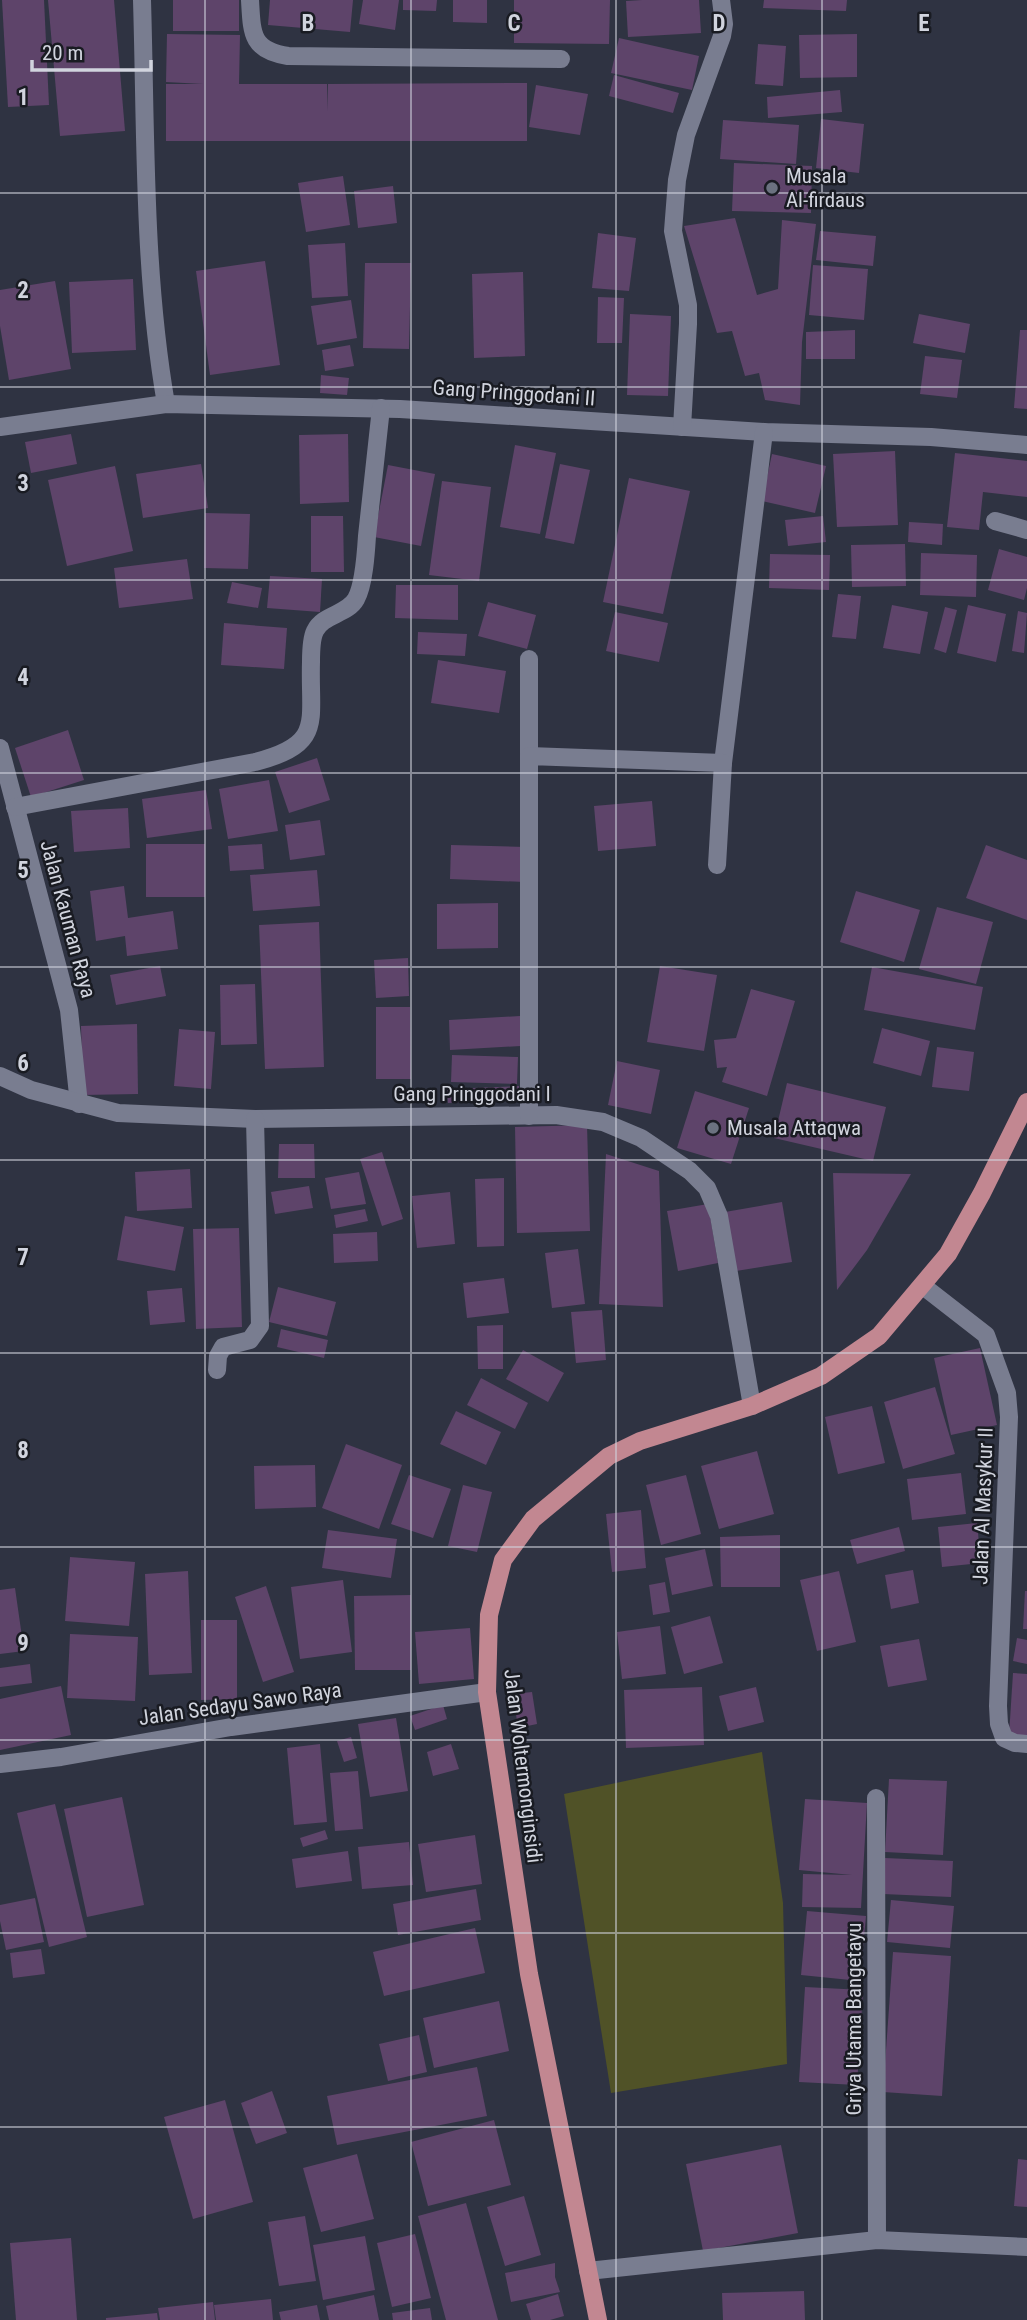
<svg xmlns="http://www.w3.org/2000/svg" width="1027" height="2320" font-family="'Roboto Condensed',sans-serif">
  <rect width="100%" height="100%" fill="#2f3342"/>
  <polygon fill="#505227" points="762,1752 783,1903 787,2064 611,2093 564,1794"/>
  <g fill="#5e446a">
    <polygon points="2,0 44,0 49,105 8,107"/>
    <polygon points="48,0 114,0 125,131 60,136"/>
    <rect x="173" y="0" width="66" height="31"/>
    <polygon points="270,0 353,0 350,32 268,25"/>
    <polygon points="363,0 399,0 395,30 359,24"/>
    <polygon points="403,0 437,0 436,11 403,10"/>
    <polygon points="453,0 487,0 487,23 453,22"/>
    <polygon points="514,0 610,0 609,44 514,43"/>
    <polygon points="642,0 699,0 701,33 628,37 626,1"/>
    <polygon points="764,0 847,0 846,11 763,8"/>
    <polygon points="167,34 240,35 239,84 327,84 327,111 328,84 527,83 527,141 166,141 166,84 203,84 166,82"/>
    <polygon points="857,34 857,77 800,78 799,35"/>
    <polygon points="619,38 699,56 692,90 611,73"/>
    <polygon points="758,44 786,46 783,86 755,84"/>
    <polygon points="614,75 679,93 673,113 609,96"/>
    <polygon points="536,85 588,94 580,135 529,127"/>
    <polygon points="840,90 842,112 768,118 767,97"/>
    <polygon points="821,119 864,124 859,173 816,168"/>
    <polygon points="723,120 799,125 796,164 720,159"/>
    <polygon points="734,163 812,166 811,213 732,211"/>
    <polygon points="343,176 350,225 306,232 298,183"/>
    <polygon points="393,186 397,223 358,228 354,191"/>
    <polygon points="735,218 757,295 778,289 782,220 816,224 802,342 800,405 765,400 759,373 745,376 732,331 717,333 684,226"/>
    <polygon points="820,231 876,236 873,266 816,260"/>
    <polygon points="598,233 636,238 629,291 592,288"/>
    <polygon points="345,243 348,296 312,298 308,245"/>
    <polygon points="265,261 280,365 210,375 196,271"/>
    <polygon points="365,263 411,263 409,349 363,348"/>
    <polygon points="813,265 868,269 864,320 809,315"/>
    <polygon points="523,272 525,356 474,358 472,274"/>
    <polygon points="133,279 136,350 72,353 69,282"/>
    <polygon points="55,281 71,369 9,380 0,326 0,290"/>
    <polygon points="598,297 624,298 622,343 597,343"/>
    <polygon points="351,300 357,338 317,345 311,306"/>
    <polygon points="630,314 671,316 668,396 627,395"/>
    <polygon points="919,314 970,324 965,353 913,343"/>
    <polygon points="855,330 855,359 806,359 806,332"/>
    <polygon points="1020,330 1027,330 1027,409 1014,408"/>
    <polygon points="350,345 354,366 325,371 322,350"/>
    <polygon points="925,356 962,360 957,398 920,394"/>
    <polygon points="321,375 349,378 347,395 320,393"/>
    <polygon points="71,434 77,464 31,473 25,442"/>
    <polygon points="348,434 349,502 300,504 299,435"/>
    <polygon points="515,445 556,453 540,534 500,527"/>
    <polygon points="895,451 898,525 837,527 833,454"/>
    <polygon points="955,453 1027,461 1027,497 983,492 979,530 947,527"/>
    <polygon points="772,454 826,466 815,513 762,501"/>
    <polygon points="201,464 208,508 143,518 136,474"/>
    <polygon points="560,464 590,470 574,544 545,538"/>
    <polygon points="388,465 435,474 421,546 374,537"/>
    <polygon points="115,466 133,551 67,566 48,480"/>
    <polygon points="629,478 690,491 663,614 603,602"/>
    <polygon points="442,481 491,487 479,581 429,575"/>
    <polygon points="205,513 250,514 248,569 204,568"/>
    <polygon points="311,516 343,516 344,572 311,572"/>
    <polygon points="823,516 826,542 788,546 785,520"/>
    <polygon points="909,522 943,524 942,545 908,542"/>
    <polygon points="905,544 906,586 852,587 851,545"/>
    <polygon points="999,549 1027,557 1027,588 1024,600 988,590"/>
    <polygon points="921,553 977,555 976,597 920,595"/>
    <polygon points="770,554 830,555 829,590 769,588"/>
    <polygon points="187,559 193,599 119,608 114,568"/>
    <polygon points="270,576 322,579 320,612 267,608"/>
    <polygon points="232,582 262,588 258,608 227,603"/>
    <polygon points="396,585 458,585 458,620 395,618"/>
    <polygon points="838,594 861,596 856,639 832,637"/>
    <polygon points="488,602 536,615 527,649 478,636"/>
    <polygon points="892,605 928,612 920,654 883,648"/>
    <polygon points="968,605 1006,614 996,662 957,653"/>
    <polygon points="945,607 957,610 946,653 934,649"/>
    <polygon points="1018,611 1027,613 1024,653 1012,651"/>
    <polygon points="615,612 668,623 659,662 606,651"/>
    <polygon points="224,623 287,628 284,669 221,665"/>
    <polygon points="418,632 467,634 465,656 417,654"/>
    <polygon points="438,660 506,671 499,713 431,703"/>
    <polygon points="68,730 84,780 31,797 15,748"/>
    <polygon points="317,758 330,800 289,813 275,772"/>
    <polygon points="269,780 278,831 228,839 219,789"/>
    <polygon points="206,790 212,829 147,838 142,799"/>
    <polygon points="652,801 656,846 598,851 594,806"/>
    <polygon points="128,808 130,848 74,852 71,811"/>
    <polygon points="320,820 325,855 290,860 285,825"/>
    <rect x="146" y="844" width="59" height="53"/>
    <polygon points="262,844 264,869 230,871 228,846"/>
    <polygon points="451,845 525,847 525,882 450,879"/>
    <polygon points="986,845 1027,860 1027,920 966,898"/>
    <polygon points="317,870 320,906 253,911 250,875"/>
    <polygon points="124,886 128,918 173,911 178,949 127,956 125,936 96,941 90,891"/>
    <polygon points="856,891 920,910 904,962 840,942"/>
    <polygon points="498,903 498,948 437,949 437,904"/>
    <polygon points="937,907 993,922 976,984 919,969"/>
    <polygon points="319,922 324,1067 265,1069 259,925"/>
    <polygon points="408,958 409,996 376,998 374,960"/>
    <polygon points="160,966 166,996 116,1005 110,975"/>
    <polygon points="660,966 717,975 704,1051 647,1042"/>
    <polygon points="872,967 983,987 975,1030 864,1010"/>
    <polygon points="255,984 257,1044 221,1045 220,985"/>
    <polygon points="751,989 795,1001 767,1096 722,1082 727,1067 717,1068 714,1040 736,1038"/>
    <polygon points="376,1007 410,1007 411,1079 376,1079"/>
    <polygon points="520,1016 521,1046 450,1050 449,1020"/>
    <polygon points="137,1024 138,1094 83,1095 81,1026"/>
    <polygon points="882,1028 930,1041 921,1076 873,1063"/>
    <polygon points="179,1029 215,1032 211,1089 174,1086"/>
    <polygon points="937,1047 974,1052 969,1091 932,1087"/>
    <polygon points="452,1055 518,1057 517,1084 451,1082"/>
    <polygon points="617,1061 660,1070 651,1114 608,1105"/>
    <polygon points="787,1083 886,1107 873,1161 774,1138"/>
    <polygon points="519,1086 519,1100 448,1103 447,1089"/>
    <polygon points="695,1091 749,1108 731,1164 677,1148"/>
    <polygon points="587,1125 590,1231 517,1233 515,1127"/>
    <polygon points="279,1144 314,1144 315,1178 278,1178"/>
    <polygon points="382,1152 403,1219 382,1226 360,1159"/>
    <polygon points="606,1154 659,1171 663,1307 599,1304"/>
    <polygon points="190,1169 192,1208 137,1211 135,1172"/>
    <polygon points="359,1172 366,1204 331,1209 325,1178"/>
    <polygon points="833,1173 911,1174 867,1250 837,1290"/>
    <polygon points="504,1178 504,1246 477,1247 475,1179"/>
    <polygon points="309,1186 313,1208 275,1214 271,1192"/>
    <polygon points="450,1192 455,1244 417,1248 412,1196"/>
    <polygon points="782,1202 792,1262 736,1271 725,1212"/>
    <polygon points="708,1204 718,1263 678,1271 667,1211"/>
    <polygon points="365,1209 368,1221 336,1228 334,1215"/>
    <polygon points="125,1216 184,1227 175,1271 117,1260"/>
    <polygon points="239,1228 242,1327 196,1329 193,1229"/>
    <polygon points="377,1232 378,1261 334,1263 333,1234"/>
    <polygon points="578,1249 585,1304 552,1308 545,1253"/>
    <polygon points="504,1278 509,1313 467,1318 463,1283"/>
    <polygon points="278,1287 336,1302 327,1336 269,1322"/>
    <polygon points="182,1288 185,1322 150,1325 147,1291"/>
    <polygon points="602,1310 606,1360 576,1363 571,1312"/>
    <polygon points="503,1325 503,1369 478,1369 477,1326"/>
    <polygon points="281,1329 328,1340 324,1358 277,1347"/>
    <polygon points="980,1348 997,1425 951,1435 934,1358"/>
    <polygon points="523,1350 564,1373 548,1402 506,1379"/>
    <polygon points="481,1378 528,1403 515,1429 467,1405"/>
    <polygon points="935,1387 955,1454 903,1469 884,1402"/>
    <polygon points="872,1406 885,1463 838,1474 825,1417"/>
    <polygon points="456,1411 501,1432 486,1465 440,1444"/>
    <polygon points="346,1444 402,1465 379,1529 322,1508"/>
    <polygon points="757,1451 774,1514 719,1529 701,1466"/>
    <polygon points="315,1465 316,1507 255,1509 254,1466"/>
    <polygon points="961,1473 966,1514 912,1520 907,1479"/>
    <polygon points="409,1475 451,1489 433,1538 391,1524"/>
    <polygon points="686,1475 701,1534 661,1545 646,1485"/>
    <polygon points="463,1485 492,1492 477,1552 448,1546"/>
    <polygon points="641,1510 646,1568 612,1572 606,1514"/>
    <polygon points="977,1523 981,1563 942,1567 938,1527"/>
    <polygon points="899,1527 905,1551 857,1564 850,1540"/>
    <polygon points="328,1530 397,1539 391,1578 322,1568"/>
    <polygon points="780,1535 780,1587 721,1587 720,1537"/>
    <polygon points="705,1549 713,1586 672,1595 665,1558"/>
    <polygon points="70,1557 135,1562 129,1626 65,1621"/>
    <polygon points="913,1570 919,1603 891,1609 885,1575"/>
    <polygon points="188,1571 192,1673 149,1675 145,1574"/>
    <polygon points="839,1571 856,1642 817,1651 800,1580"/>
    <polygon points="343,1580 352,1652 300,1659 291,1587"/>
    <polygon points="665,1582 670,1612 653,1615 649,1585"/>
    <polygon points="266,1586 294,1672 263,1682 235,1597"/>
    <polygon points="15,1588 24,1651 0,1654 0,1590"/>
    <polygon points="1025,1591 1027,1591 1027,1629 1023,1629"/>
    <polygon points="411,1595 411,1670 355,1670 354,1596"/>
    <polygon points="710,1616 723,1663 684,1674 671,1627"/>
    <polygon points="201,1620 237,1620 237,1699 201,1700"/>
    <polygon points="660,1626 666,1674 622,1679 617,1632"/>
    <polygon points="470,1628 474,1679 419,1684 415,1632"/>
    <polygon points="70,1634 138,1637 135,1701 67,1698"/>
    <polygon points="1017,1638 1027,1640 1027,1664 1013,1661"/>
    <polygon points="919,1639 927,1680 888,1687 880,1646"/>
    <polygon points="30,1664 32,1683 0,1687 0,1668"/>
    <polygon points="1013,1673 1027,1674 1027,1736 1009,1735"/>
    <polygon points="61,1686 71,1735 0,1750 0,1699"/>
    <polygon points="702,1687 704,1745 626,1748 624,1690"/>
    <polygon points="756,1687 764,1722 728,1731 719,1696"/>
    <polygon points="532,1692 537,1724 518,1728 513,1694"/>
    <polygon points="443,1705 447,1719 415,1730 410,1716"/>
    <polygon points="396,1718 408,1791 370,1797 358,1724"/>
    <polygon points="351,1737 357,1758 344,1762 337,1741"/>
    <polygon points="320,1744 327,1822 294,1825 287,1748"/>
    <polygon points="451,1744 459,1769 433,1776 427,1752"/>
    <polygon points="358,1771 363,1829 335,1831 330,1773"/>
    <polygon points="889,1779 947,1781 943,1855 885,1852"/>
    <polygon points="122,1797 144,1905 87,1917 64,1809"/>
    <polygon points="805,1799 867,1803 861,1908 802,1907 803,1874 852,1875 799,1870"/>
    <polygon points="55,1804 87,1937 49,1947 17,1813"/>
    <polygon points="325,1830 328,1839 303,1847 300,1838"/>
    <polygon points="475,1835 482,1884 426,1892 418,1844"/>
    <polygon points="409,1842 413,1885 362,1889 358,1847"/>
    <polygon points="348,1851 352,1881 296,1888 292,1859"/>
    <polygon points="885,1858 953,1861 951,1897 883,1894"/>
    <polygon points="476,1889 481,1920 398,1935 393,1904"/>
    <polygon points="35,1898 44,1942 6,1950 0,1921 0,1905"/>
    <polygon points="891,1900 954,1906 950,1948 887,1942"/>
    <polygon points="807,1911 866,1916 860,1981 801,1975"/>
    <polygon points="475,1928 485,1973 384,1996 373,1952"/>
    <polygon points="41,1949 45,1974 13,1978 10,1953"/>
    <polygon points="893,1952 951,1956 942,2096 883,2092"/>
    <polygon points="805,1987 863,1990 857,2085 799,2082"/>
    <polygon points="499,2001 509,2051 434,2068 423,2018"/>
    <polygon points="419,2035 427,2072 388,2081 379,2044"/>
    <polygon points="477,2067 487,2116 337,2145 327,2096"/>
    <polygon points="272,2091 287,2133 256,2144 241,2103"/>
    <polygon points="225,2100 253,2202 193,2219 164,2117"/>
    <polygon points="494,2120 511,2185 428,2206 411,2142"/>
    <polygon points="781,2145 798,2233 703,2251 686,2164"/>
    <polygon points="357,2154 374,2219 321,2232 303,2168"/>
    <polygon points="1018,2159 1027,2160 1027,2207 1014,2206"/>
    <polygon points="524,2196 541,2255 505,2266 487,2207"/>
    <polygon points="466,2203 498,2320 446,2320 418,2216"/>
    <polygon points="305,2216 316,2281 279,2286 268,2222"/>
    <polygon points="415,2234 431,2298 392,2307 377,2243"/>
    <polygon points="365,2236 375,2290 323,2300 313,2245"/>
    <polygon points="71,2238 77,2320 16,2320 10,2243"/>
    <polygon points="555,2263 555,2277 560,2292 511,2302 505,2273"/>
    <polygon points="804,2291 805,2320 723,2320 722,2293"/>
    <polygon points="558,2294 564,2316 550,2320 531,2320 526,2304"/>
    <polygon points="374,2295 379,2320 329,2320 326,2306"/>
    <polygon points="271,2299 273,2320 216,2320 214,2305"/>
    <polygon points="213,2302 215,2320 160,2320 158,2308"/>
    <polygon points="317,2305 320,2320 281,2320 279,2312"/>
    <polygon points="430,2308 432,2320 393,2320 392,2313"/>
    <polygon points="157,2313 158,2320 106,2320 106,2318"/>
  </g>
  <g fill="none" stroke-linecap="round" stroke-linejoin="round">
    <g stroke="#797d90" stroke-width="18">
      <path d="M142,0C146,134 143,271 166,404"/>
      <path d="M250,0C252,34 251,50 288,56L561,59"/>
      <polyline points="0,427 166,404 400,409 764,432 931,437 1027,445"/>
      <polyline points="682,427 688,324 688,305 673,231 677,180 686,135 722,36 724,24 721,0"/>
      <polyline points="995,521 1027,530"/>
      <polyline points="529,659 529,756"/>
      <polyline points="0,748 69,1010 79,1104"/>
      <path d="M15,807L255,762C325,744 309,722 311,662C311,653 311,639 315,631C323,614 347,615 356,599C364,585 366,552 367,536C372,493 376,451 381,408"/>
      <polyline points="717,865 723,763 764,432"/>
      <polyline points="0,1076 31,1090 118,1113 255,1119 556,1115 603,1122 641,1138 690,1171 707,1188 719,1216 752,1406"/>
      <polyline points="529,1116 529,756 723,763"/>
      <polyline points="923,1286 986,1335 1007,1393 1009,1417 998,1706 999,1724 1004,1738 1015,1743 1027,1744"/>
      <polyline points="217,1370 218,1356 223,1347 250,1340 260,1326 255,1119"/>
      <polyline points="0,1764 61,1757 231,1727 487,1692"/>
      <polyline points="876,1798 877,2240"/>
      <polyline points="588,2271 877,2240 1027,2247"/>
    </g>
    <polyline stroke="#c28791" stroke-width="18" points="598,2320 529,1974 487,1692 489,1615 503,1560 533,1519 609,1456 640,1441 752,1406 821,1376 879,1336 948,1254 982,1193 1027,1102"/>
  </g>
  <path fill="none" stroke="#d1d4de" stroke-width="2" stroke-opacity="0.55" d="M205,0V2320M411,0V2320M616,0V2320M822,0V2320M0,193H1027M0,387H1027M0,580H1027M0,773H1027M0,967H1027M0,1160H1027M0,1353H1027M0,1547H1027M0,1740H1027M0,1933H1027M0,2127H1027"/>
  <g fill="#6b7280" stroke="#191b22" stroke-width="2.5">
    <circle cx="772" cy="188" r="7"/>
    <circle cx="713" cy="1128" r="7"/>
  </g>
  <g text-anchor="middle" stroke-width="5" stroke-linejoin="round" paint-order="stroke">
    <g font-size="21" fill="#d1d4de" stroke="#191b22" text-anchor="start">
      <text x="786" y="183">Musala<tspan x="786" dy="24">Al-firdaus</tspan></text>
      <text x="727" y="1135">Musala Attaqwa</text>
    </g>
    <g font-size="21" fill="#d1d4de" stroke="#191b22">
      <text transform="translate(514 393) rotate(4)" y="7">Gang Pringgodani II</text>
      <text transform="translate(68 919) rotate(75)" y="7">Jalan Kauman Raya</text>
      <text x="472" y="1101">Gang Pringgodani I</text>
      <text transform="translate(983 1506) rotate(-88)" y="7">Jalan Al Masykur II</text>
      <text transform="translate(240 1704) rotate(-8)" y="7">Jalan Sedayu Sawo Raya</text>
      <text transform="translate(523 1766) rotate(83)" y="7">Jalan Woltermonginsidi</text>
      <text transform="translate(854 2019) rotate(-90)" y="7">Griya Utama Bangetayu</text>
    </g>
  </g>
  <g font-size="23" text-anchor="middle" font-weight="bold" fill="#d1d4de" stroke="#191b22" stroke-width="5" stroke-linejoin="round" paint-order="stroke">
    <text x="308" y="31">B</text>
    <text x="514" y="31">C</text>
    <text x="719" y="31">D</text>
    <text x="924" y="31">E</text>
    <text x="23" y="105">1</text>
    <text x="23" y="298">2</text>
    <text x="23" y="491">3</text>
    <text x="23" y="685">4</text>
    <text x="23" y="878">5</text>
    <text x="23" y="1071">6</text>
    <text x="23" y="1265">7</text>
    <text x="23" y="1458">8</text>
    <text x="23" y="1651">9</text>
  </g>
  <path d="M32 60v10h119v-10" fill="none" stroke="#d1d4de" stroke-width="3.5"/>
  <text x="42" y="60" font-size="21" fill="#d1d4de" stroke="#191b22" stroke-width="5" paint-order="stroke">20 m</text>
</svg>
